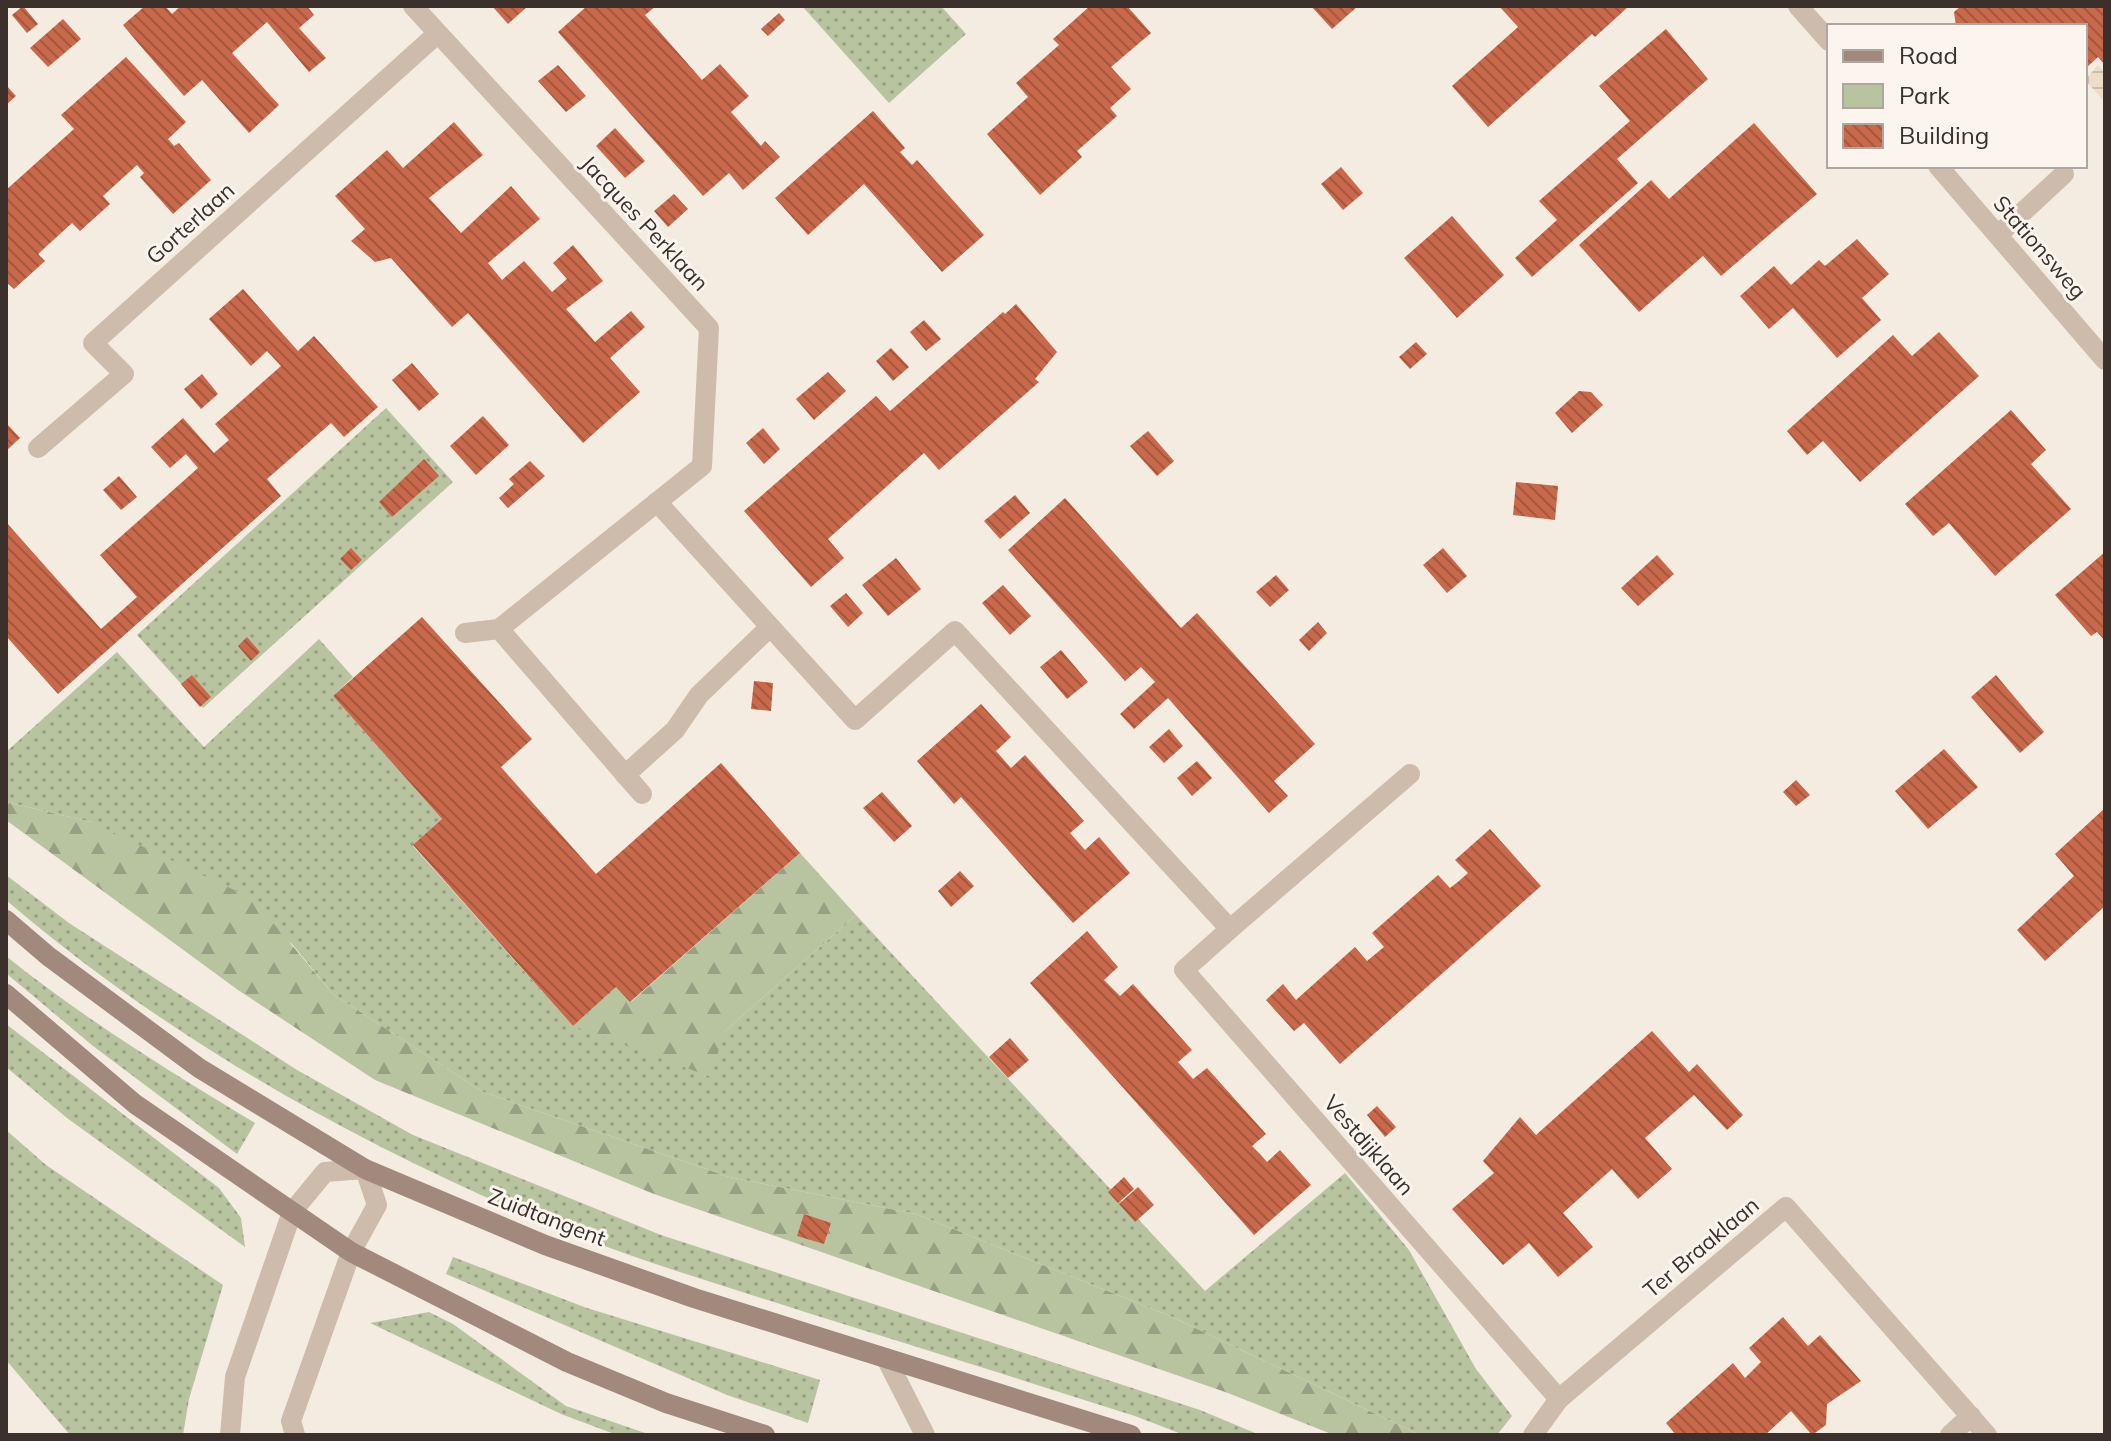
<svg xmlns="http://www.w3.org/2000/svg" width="2111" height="1441" font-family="Mulish,sans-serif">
  <defs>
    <pattern id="green-dots" width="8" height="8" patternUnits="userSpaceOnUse" patternTransform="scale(2)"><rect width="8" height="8" fill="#b8c4a0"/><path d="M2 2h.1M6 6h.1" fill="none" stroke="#97a083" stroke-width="1.8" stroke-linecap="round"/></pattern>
    <pattern id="forest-firs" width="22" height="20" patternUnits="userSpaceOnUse" patternTransform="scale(2)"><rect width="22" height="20" fill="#b8c4a0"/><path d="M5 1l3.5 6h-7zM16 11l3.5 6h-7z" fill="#97a083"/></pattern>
    <pattern id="plaza-grid" width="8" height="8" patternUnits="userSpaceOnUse" patternTransform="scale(2)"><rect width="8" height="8" fill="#ecdcc8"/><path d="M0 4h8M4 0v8" fill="none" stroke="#cbbdac"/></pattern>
    <pattern id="building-back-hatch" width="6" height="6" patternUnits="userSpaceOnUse" patternTransform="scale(2)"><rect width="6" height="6" fill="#c8694b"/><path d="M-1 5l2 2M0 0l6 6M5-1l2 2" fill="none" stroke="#a4573f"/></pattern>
  </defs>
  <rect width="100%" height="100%" fill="#f4ebe1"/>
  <g fill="url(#green-dots)">
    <polygon points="802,6 941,6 966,34 889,103"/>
    <polygon points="386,408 453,482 203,708 137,635"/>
    <polygon points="319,639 353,677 333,696 442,819 413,846 573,1026 724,1032 856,915 1205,1291 1345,1173 1409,1250 1476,1369 1512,1416 1497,1435 1420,1435 1170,1316 916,1214 729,1177 483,1092 333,994 292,944 91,822 6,802 6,752 117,652 204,747"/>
    <path d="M6,875L69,923L297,1070L413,1135L661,1235L1200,1410L1260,1435H1184L1135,1416C1025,1381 915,1346 805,1312C721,1285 636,1260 555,1227C358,1145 168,1039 6,900Z"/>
    <path d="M6,956C84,1019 169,1071 255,1123L237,1154L93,1046L7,974Z"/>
    <polygon points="6,1024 219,1188 241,1218 245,1247 67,1118 6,1067"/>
    <polygon points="6,1130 46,1165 223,1285 189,1399 183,1435 70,1435 6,1360"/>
    <polygon points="453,1257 587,1308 820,1380 808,1423 727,1395 446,1274"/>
    <polygon points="429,1312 453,1324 566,1406 651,1435 617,1435 561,1414 370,1323"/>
  </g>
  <g fill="url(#forest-firs)">
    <polygon points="6,802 91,822 253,899 333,994 483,1092 729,1177 916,1214 1170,1316 1420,1435 1334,1435 1228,1393 654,1194 375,1080 238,990 6,820"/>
    <polygon points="800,853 856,915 724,1032 711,1077 573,1026 616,987 631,1002"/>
  </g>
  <polygon fill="url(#plaza-grid)" points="2098,65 2105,73 2105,102 2085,80"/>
  <g fill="url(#building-back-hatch)">
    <polygon points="23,6 38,24 27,33 12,15"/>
    <polygon points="145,6 165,6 172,14 181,6 307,6 314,15 299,28 326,58 309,72 267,22 232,53 279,105 249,133 202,80 184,96 138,43 123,25"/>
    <polygon points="492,6 528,6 508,24"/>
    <polygon points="587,6 656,6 645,15 702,80 720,64 749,96 731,112 761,146 765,141 780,157 743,190 729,173 703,196 558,32"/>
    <polygon points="1090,6 1127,6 1151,33 1111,67 1131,89 1110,108 1117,116 1077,151 1082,157 1040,195 987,134 1028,97 1016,83 1059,45 1053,39"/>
    <polygon points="1311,6 1358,6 1332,29"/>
    <polygon points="1499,6 1629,6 1595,37 1592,34 1488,127 1452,86 1518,27"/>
    <polygon points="1961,6 2105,6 2105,65 2098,57 2085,69 2085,26 1956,26 1954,12"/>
    <polygon points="779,13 785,20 768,36 761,29"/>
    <polygon points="63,19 81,39 48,67 30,48"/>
    <polygon points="1666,29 1708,79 1617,159 1638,183 1532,277 1515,258 1557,220 1539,201 1630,121 1599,86"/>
    <polygon points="126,57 186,122 168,139 174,146 179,143 211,180 173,214 140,177 144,173 137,165 103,196 110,204 80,231 72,223 38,254 45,261 14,289 6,282 6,190 74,129 61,115"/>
    <polygon points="558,65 586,96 566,112 538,81"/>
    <polygon points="6,85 16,96 6,105"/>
    <polygon points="873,111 905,148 900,152 912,165 917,160 984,235 942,272 864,184 808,235 775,198"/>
    <polygon points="454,122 483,155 429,198 461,233 511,186 540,219 488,263 502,280 524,261 552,292 567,279 553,263 573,245 603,281 566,309 582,327 595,342 631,311 645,327 610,358 640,392 583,443 468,313 452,327 391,258 375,262 351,241 365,229 335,196 387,150 403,168"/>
    <polygon points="1754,123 1817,194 1721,276 1703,256 1639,312 1579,245 1651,180 1669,199"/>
    <polygon points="615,128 645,161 625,178 596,146"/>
    <polygon points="1341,167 1363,193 1343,210 1321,184"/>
    <polygon points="674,194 688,209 668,227 654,211"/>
    <polygon points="1452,216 1504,275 1457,318 1404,258"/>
    <polygon points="1857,239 1889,274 1862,298 1881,320 1837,358 1793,308 1769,329 1740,296 1774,266 1791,285 1819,260 1825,266"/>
    <polygon points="243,289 298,351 314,336 378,407 344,437 331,423 267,479 281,496 58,694 6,636 6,522 101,629 137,597 100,555 198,468 186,454 170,468 151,447 183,418 214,453 229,440 215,424 281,366 267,351 251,366 209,319"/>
    <polygon points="1016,304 1057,352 1035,379 1039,382 939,470 924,453 828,539 844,558 811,587 744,511 876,396 890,411 1003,312 1005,314"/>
    <polygon points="924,320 941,339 926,351 910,332"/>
    <polygon points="1939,332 1979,376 1860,482 1823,441 1807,455 1787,431 1893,335 1912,356"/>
    <polygon points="1416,342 1427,354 1410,369 1399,357"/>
    <polygon points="891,348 909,367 893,381 876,361"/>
    <polygon points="412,363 439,394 419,411 392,380"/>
    <polygon points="828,372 846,391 814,420 796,399"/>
    <polygon points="202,374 218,394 201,409 184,389"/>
    <polygon points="1579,391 1591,392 1603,405 1572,433 1555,413"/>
    <polygon points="2011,410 2046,450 2031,464 2071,509 1995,576 1949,523 1933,536 1905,504"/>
    <polygon points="483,416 509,445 476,475 450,446"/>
    <polygon points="6,423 20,438 6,451"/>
    <polygon points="763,428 780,449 764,464 746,443"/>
    <polygon points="1148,431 1174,461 1157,476 1130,446"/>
    <polygon points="424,459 439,476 392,517 379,502"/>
    <polygon points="530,461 545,476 508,508 499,498 514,484 509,479"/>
    <polygon points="119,476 137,497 121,510 103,490"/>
    <polygon points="1516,482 1558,486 1555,520 1513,515"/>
    <polygon points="1015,495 1030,513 1000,539 984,521"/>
    <polygon points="1065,498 1181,628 1197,613 1315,744 1274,781 1288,796 1269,813 1168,698 1134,729 1120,714 1155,682 1141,667 1125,681 1008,550"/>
    <polygon points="351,548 362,560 351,570 340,559"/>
    <polygon points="1443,548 1467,576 1447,593 1423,565"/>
    <polygon points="2105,552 2105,641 2097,632 2091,636 2055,595"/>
    <polygon points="1657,555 1674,574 1638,606 1621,588"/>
    <polygon points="896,558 921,589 888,616 862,585"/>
    <polygon points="1276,575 1289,590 1270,607 1256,592"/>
    <polygon points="1003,585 1031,616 1010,635 982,603"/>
    <polygon points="846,593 863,613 848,627 830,606"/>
    <polygon points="422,617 532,739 501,767 596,874 721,763 800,853 630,1002 616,987 573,1026 413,845 442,819 333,696"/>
    <polygon points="1318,622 1327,633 1309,651 1299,640"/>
    <polygon points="247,637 260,652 251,661 238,646"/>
    <polygon points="1061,650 1088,682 1067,699 1040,667"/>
    <polygon points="192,675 211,697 200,707 181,684"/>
    <polygon points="1996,675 2044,732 2020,753 1971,697"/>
    <polygon points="754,681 773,683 771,711 751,709"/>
    <polygon points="981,704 1011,737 996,751 1011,768 1025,755 1084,821 1070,833 1085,850 1099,837 1130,873 1073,923 961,797 954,804 917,761"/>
    <polygon points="1169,729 1183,746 1164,763 1149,747"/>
    <polygon points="1944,749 1978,787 1928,829 1895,791"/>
    <polygon points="1197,761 1212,778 1192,796 1177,778"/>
    <polygon points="1796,780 1810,795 1796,806 1783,792"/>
    <polygon points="882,792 912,826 894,842 863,808"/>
    <polygon points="2105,808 2105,906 2045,961 2017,930 2074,876 2055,854"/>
    <polygon points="1490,829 1541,886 1340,1064 1304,1023 1294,1031 1266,1000 1283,984 1296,1000 1355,947 1367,961 1384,947 1372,933 1438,875 1450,888 1459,881 1468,873 1455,860"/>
    <polygon points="960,871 974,886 951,907 938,891"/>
    <polygon points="1087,931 1118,967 1104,980 1120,996 1133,984 1192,1050 1178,1062 1186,1071 1193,1079 1207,1068 1266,1134 1252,1146 1260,1154 1267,1162 1280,1150 1311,1185 1254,1235 1030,983"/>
    <polygon points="1652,1031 1689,1072 1697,1064 1743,1115 1727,1130 1694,1095 1645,1138 1672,1169 1638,1199 1612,1169 1563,1213 1593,1247 1558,1277 1529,1243 1503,1265 1452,1209 1494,1173 1483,1161 1520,1117 1536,1135"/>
    <polygon points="1010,1038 1029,1060 1008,1078 989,1057"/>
    <polygon points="1377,1106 1396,1127 1385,1137 1367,1115"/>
    <polygon points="1124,1177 1134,1189 1118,1203 1108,1192"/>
    <polygon points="1138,1187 1154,1205 1135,1222 1119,1204"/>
    <polygon points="804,1214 831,1223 824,1244 797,1236"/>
    <polygon points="1783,1317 1808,1346 1820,1335 1861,1381 1827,1404 1826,1425 1812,1435 1791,1411 1765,1435 1676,1435 1666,1423 1733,1363 1745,1378 1761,1362 1749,1348"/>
  </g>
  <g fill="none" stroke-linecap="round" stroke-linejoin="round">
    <g stroke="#cdbbac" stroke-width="20">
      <polyline points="1998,235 2064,174"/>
      <polyline points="886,1358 925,1435"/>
      <polyline points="230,1435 235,1377 292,1212 325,1172 365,1169 377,1205 351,1252 291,1421 295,1435"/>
    </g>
    <g stroke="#cdbbac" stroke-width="20">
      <polyline points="413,6 709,328 702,466 499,629 465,633"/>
      <polyline points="1798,6 1829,41"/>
      <polyline points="1938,166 2105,360"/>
      <polyline points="38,448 124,374 93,343 437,34"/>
      <polyline points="657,502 855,720 955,631 1230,929 1184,970 1559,1399"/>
      <polyline points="499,629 642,794"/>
      <polyline points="625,775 675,730 699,695 770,627"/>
      <polyline points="1230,929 1410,774"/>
      <polyline points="1533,1435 1559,1399 1786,1207 1987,1435"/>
      <polyline points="1950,1435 1971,1416"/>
    </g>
    <g stroke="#a18a7d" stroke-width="20">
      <polyline points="6,920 48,956 199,1068 365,1169 545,1245 694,1298 1131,1435"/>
      <polyline points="6,994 135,1104 351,1252 567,1362 666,1403 765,1435"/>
    </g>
  </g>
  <g text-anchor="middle" stroke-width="6" stroke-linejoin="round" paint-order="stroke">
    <g font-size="22" fill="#3b302b" stroke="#fbf5ee">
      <text transform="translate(190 223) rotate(-42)" y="8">Gorterlaan</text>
      <text transform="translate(645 223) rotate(47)" y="8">Jacques Perklaan</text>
      <text transform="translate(2040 247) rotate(49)" y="8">Stationsweg</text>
      <text transform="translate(1369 1145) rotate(49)" y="8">Vestdijklaan</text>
      <text transform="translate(547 1217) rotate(21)" y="8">Zuidtangent</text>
      <text transform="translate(1701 1247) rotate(-40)" y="8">Ter Braaklaan</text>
    </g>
  </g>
  <rect width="2111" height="1441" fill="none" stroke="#3b302b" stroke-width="16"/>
  <rect x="1827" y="24" width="260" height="144" fill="#fbf5ee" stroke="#aea6a0" stroke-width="2"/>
  <rect x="1843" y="50" width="40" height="12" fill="#a18a7d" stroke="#aea6a0" stroke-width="2"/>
  <text x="1899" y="64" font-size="24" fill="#3b302b">Road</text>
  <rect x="1843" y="84" width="40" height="24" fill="#b8c4a0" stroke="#aea6a0" stroke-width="2"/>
  <text x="1899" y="104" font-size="24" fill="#3b302b">Park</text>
  <rect x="1843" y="124" width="40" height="24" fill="url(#building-back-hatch)" stroke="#aea6a0" stroke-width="2"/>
  <text x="1899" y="144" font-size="24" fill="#3b302b">Building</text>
</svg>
